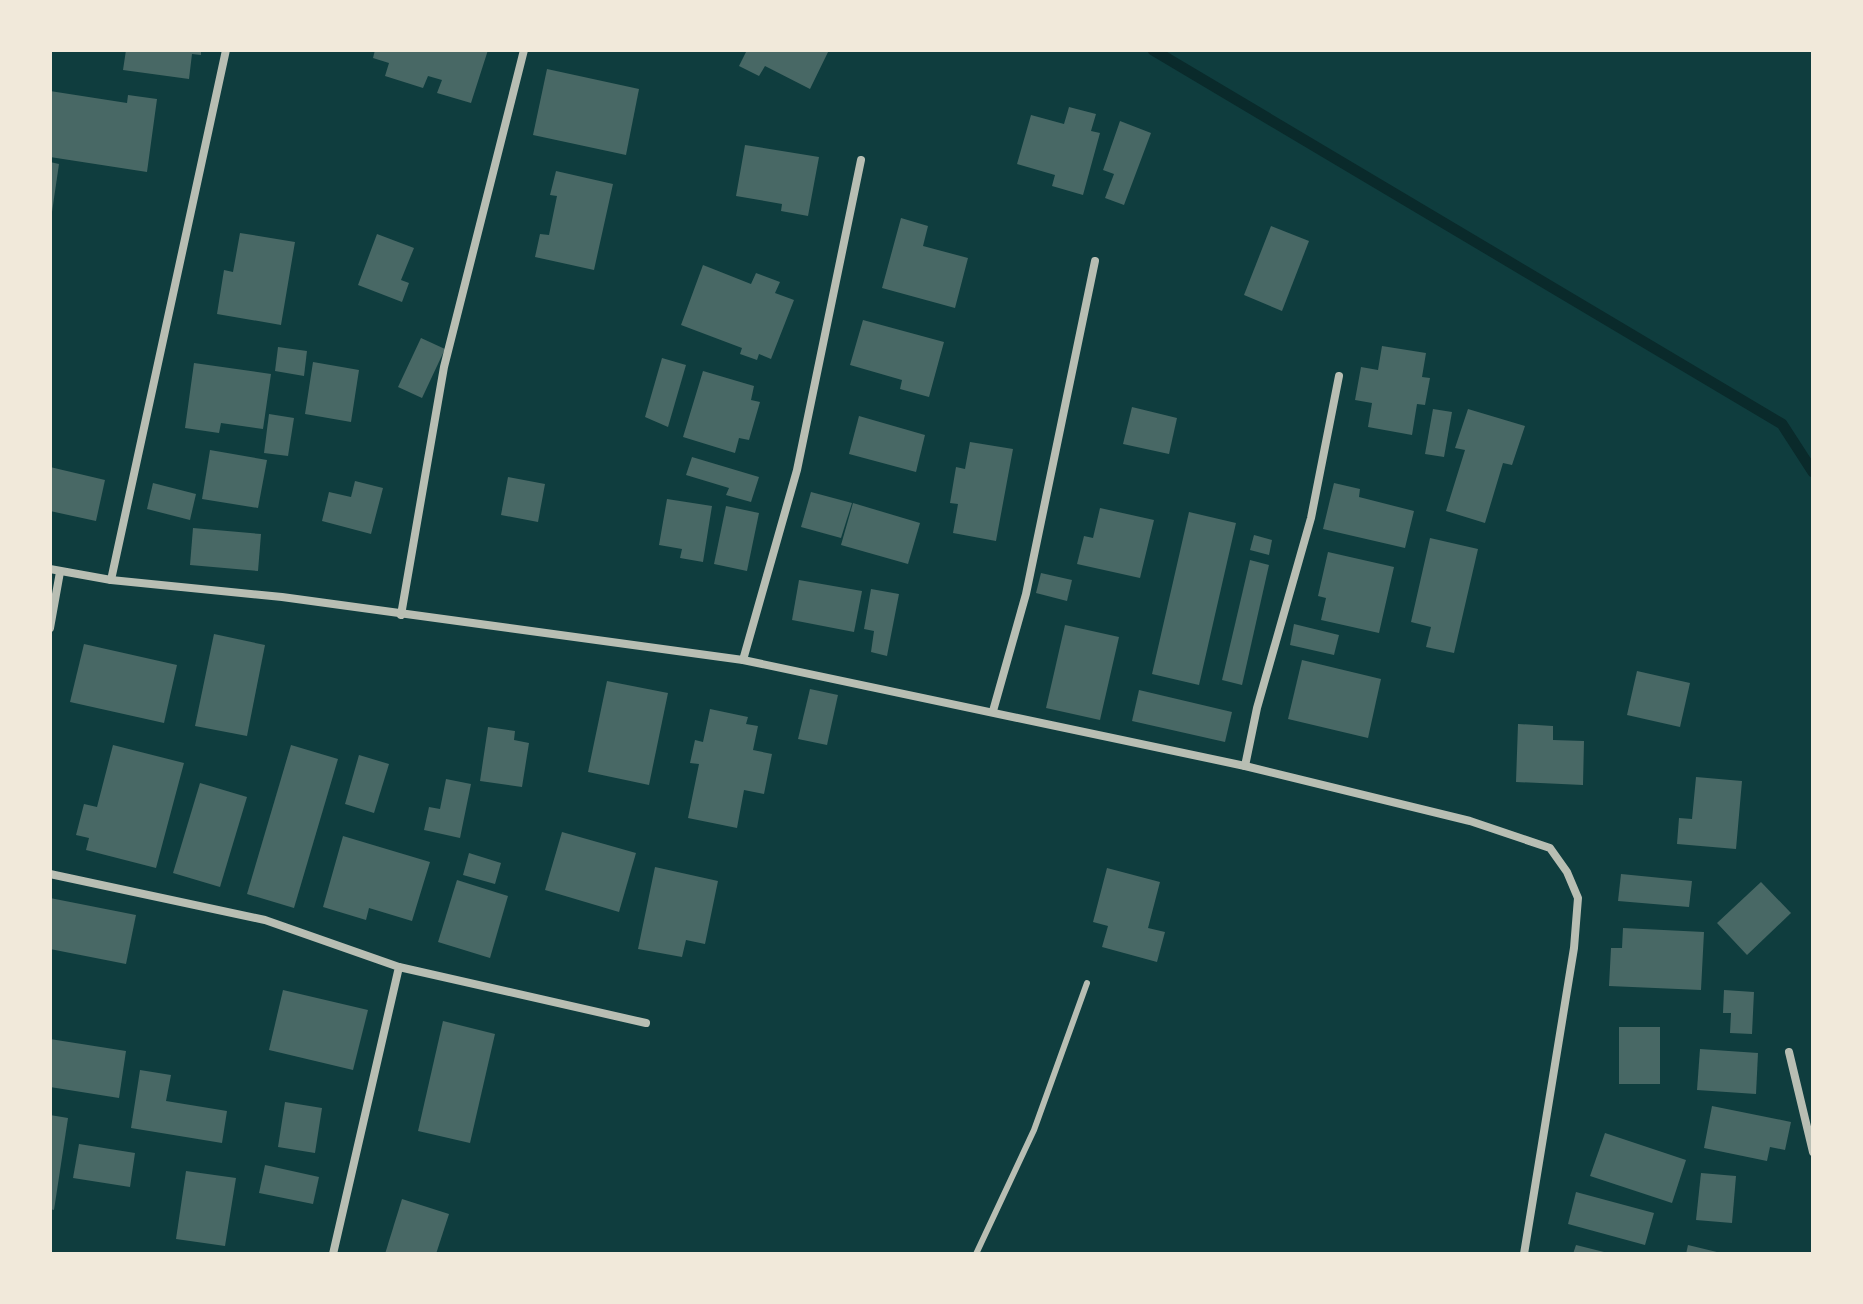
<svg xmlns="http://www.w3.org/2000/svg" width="1863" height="1304" font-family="'Fira Sans Condensed',sans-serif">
  <rect width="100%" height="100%" fill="#0f3d3e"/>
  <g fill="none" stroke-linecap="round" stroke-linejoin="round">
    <polyline stroke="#0a2a2b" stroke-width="11" points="1153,50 1782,424 1813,472"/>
  </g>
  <g fill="#486865">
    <polygon points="126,50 201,50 201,55 192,54 189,79 123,70"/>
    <polygon points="375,50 488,50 471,103 437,93 442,80 428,76 423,88 385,76 389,63 373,58"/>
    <polygon points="747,50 829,50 810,89 765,66 759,76 739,66"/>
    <polygon points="547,69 639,89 626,155 533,135"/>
    <polygon points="50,91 127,103 128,95 157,99 147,172 50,157"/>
    <polygon points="1069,107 1096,114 1091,131 1100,133 1083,195 1052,186 1055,175 1017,164 1031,115 1064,124"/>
    <polygon points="1120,121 1151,133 1124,205 1105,198 1114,174 1103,170"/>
    <polygon points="745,145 819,157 808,216 781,211 782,204 736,196"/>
    <polygon points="50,162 59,164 52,212 50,212"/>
    <polygon points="556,171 613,184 594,270 535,257 540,234 549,235 557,196 550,195"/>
    <polygon points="901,218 928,226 923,246 968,258 955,308 882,288"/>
    <polygon points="1271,226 1309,241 1282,311 1244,295"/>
    <polygon points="240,233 295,242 281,325 217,314 224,270 233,272"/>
    <polygon points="377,234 414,248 401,280 409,283 402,302 358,285"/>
    <polygon points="703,265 751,284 756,273 780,282 775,293 794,300 771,359 759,354 757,360 740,354 742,348 681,325"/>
    <polygon points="863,320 944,342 929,397 900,389 902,380 850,365"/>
    <polygon points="421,338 445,349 422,398 398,387"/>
    <polygon points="1382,346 1426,353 1422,377 1430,378 1425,405 1417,404 1412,435 1368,427 1372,403 1355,400 1361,367 1378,370"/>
    <polygon points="278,347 307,351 304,376 275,371"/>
    <polygon points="662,358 686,365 668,427 645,417"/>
    <polygon points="313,362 359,370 351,422 305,414"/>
    <polygon points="194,363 271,374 263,429 221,423 219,433 185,428"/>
    <polygon points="703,371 754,386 751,400 760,402 749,440 739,438 735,453 683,437"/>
    <polygon points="1132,407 1177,418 1169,454 1123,444"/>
    <polygon points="1433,409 1452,412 1444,457 1425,454"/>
    <polygon points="1468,409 1525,426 1512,465 1503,463 1485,523 1446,511 1465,450 1455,448"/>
    <polygon points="269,414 294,418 288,456 264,453"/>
    <polygon points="859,416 925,435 916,472 849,454"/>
    <polygon points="970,442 1013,449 996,541 953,533 958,504 950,503 956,467 965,469"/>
    <polygon points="210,450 267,460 258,508 202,499"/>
    <polygon points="692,457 759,477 751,502 726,495 729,488 686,475"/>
    <polygon points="50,467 105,480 96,521 50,511"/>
    <polygon points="508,477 545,484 538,522 501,515"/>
    <polygon points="355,481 383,488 371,534 322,521 329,492 351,497"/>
    <polygon points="153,483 196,494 190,520 147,509"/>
    <polygon points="1334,483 1360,489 1359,497 1414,511 1405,548 1323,529"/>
    <polygon points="811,492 852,503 841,538 801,527"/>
    <polygon points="667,499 712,506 703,562 680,558 682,549 659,545"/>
    <polygon points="853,503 920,523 908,564 841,545"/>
    <polygon points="726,506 759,513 747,571 714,564"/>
    <polygon points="1100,508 1154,520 1140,578 1077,564 1084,536 1093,538"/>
    <polygon points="1189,512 1236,523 1199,685 1152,674"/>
    <polygon points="193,528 261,534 258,571 190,565"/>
    <polygon points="1254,535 1272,540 1269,555 1250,550"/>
    <polygon points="1430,538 1478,549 1454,653 1426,647 1431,627 1411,622"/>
    <polygon points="1328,552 1394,567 1379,633 1321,620 1326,598 1318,596"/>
    <polygon points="1250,560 1269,565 1242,685 1222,680"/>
    <polygon points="1041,573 1072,580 1067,601 1036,593"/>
    <polygon points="799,580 862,591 854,632 792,620"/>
    <polygon points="871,589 899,594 887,656 871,652 874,631 864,629"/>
    <polygon points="1294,624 1339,635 1334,655 1290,645"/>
    <polygon points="1065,625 1119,637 1100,720 1046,708"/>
    <polygon points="214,634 265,645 247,736 195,726"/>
    <polygon points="84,644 177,665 164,723 70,702"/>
    <polygon points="1302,660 1381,679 1368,738 1288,719"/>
    <polygon points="1637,671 1690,683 1680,727 1627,715"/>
    <polygon points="607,681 668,693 649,785 588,772"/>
    <polygon points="810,689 838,695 827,745 798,739"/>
    <polygon points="1139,690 1232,712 1225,742 1132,721"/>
    <polygon points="710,709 748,717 746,724 758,726 753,750 772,754 764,794 744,790 737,828 688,818 699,764 690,763 695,740 703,742"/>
    <polygon points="1518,724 1553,726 1553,740 1584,741 1583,785 1516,782"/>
    <polygon points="488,727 515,731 514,740 529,743 522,787 480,781"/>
    <polygon points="113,745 184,763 156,868 86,850 89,838 76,835 84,804 97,807"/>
    <polygon points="291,745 338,759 294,908 247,894"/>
    <polygon points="359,755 389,764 374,813 345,804"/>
    <polygon points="1696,777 1742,781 1736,849 1677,844 1679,818 1692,819"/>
    <polygon points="446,779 471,784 460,838 424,830 429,807 440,809"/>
    <polygon points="200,783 247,797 220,887 173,873"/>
    <polygon points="562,832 636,853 619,912 545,890"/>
    <polygon points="343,836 430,862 412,921 369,908 366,920 323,907"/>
    <polygon points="469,853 501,863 495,884 463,875"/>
    <polygon points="655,867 718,881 705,944 686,940 682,957 638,949"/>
    <polygon points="1107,868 1160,882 1148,928 1165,932 1157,962 1102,947 1108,926 1093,922"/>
    <polygon points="1621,874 1692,881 1689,907 1618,901"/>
    <polygon points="457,880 508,896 490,958 438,942"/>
    <polygon points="1761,882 1791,913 1747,955 1717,923"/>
    <polygon points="50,898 136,915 126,964 50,949"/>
    <polygon points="1623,928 1704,932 1701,990 1609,986 1611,948 1622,948"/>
    <polygon points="283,990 368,1010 353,1070 269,1050"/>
    <polygon points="1724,990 1754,992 1752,1034 1730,1033 1731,1013 1723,1013"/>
    <polygon points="443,1021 495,1034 470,1143 418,1131"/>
    <rect x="1619" y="1027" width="41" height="57"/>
    <polygon points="50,1039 126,1051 119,1098 50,1087"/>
    <polygon points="1700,1049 1758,1053 1756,1094 1697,1090"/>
    <polygon points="140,1070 171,1075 166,1101 227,1111 222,1143 131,1128"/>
    <polygon points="285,1102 322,1108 315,1153 278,1147"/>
    <polygon points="1712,1106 1791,1122 1785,1150 1770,1147 1767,1161 1704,1148"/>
    <polygon points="50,1115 68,1118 54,1210 50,1209"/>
    <polygon points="1605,1133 1686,1160 1672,1203 1590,1176"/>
    <polygon points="79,1144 135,1153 130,1187 73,1178"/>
    <polygon points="265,1165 319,1177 313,1204 259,1193"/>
    <polygon points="186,1171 236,1178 225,1246 176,1239"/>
    <polygon points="1701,1173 1736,1176 1732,1223 1696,1220"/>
    <polygon points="1576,1192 1654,1213 1645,1245 1568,1224"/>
    <polygon points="402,1199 449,1214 436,1254 385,1254"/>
    <polygon points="1576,1245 1608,1253 1608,1254 1573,1254"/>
    <polygon points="1688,1245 1721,1253 1721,1254 1686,1254"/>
  </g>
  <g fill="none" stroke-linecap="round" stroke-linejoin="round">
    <polyline stroke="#b8beb3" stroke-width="6" points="976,1254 1034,1130 1087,983"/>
    <g stroke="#b8beb3" stroke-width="8">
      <polyline points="50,569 111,580 282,597 743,660 1245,766 1470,821 1550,848 1567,872 1578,898 1574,948 1524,1254"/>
      <polyline points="111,580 226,50"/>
      <polyline points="401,615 444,367 524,50"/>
      <polyline points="50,628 60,572"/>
      <polyline points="743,660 797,470 861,160"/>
      <polyline points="993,711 1026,594 1095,261"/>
      <polyline points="1245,766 1257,708 1311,518 1339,376"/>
      <polyline points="50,874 265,920 399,967 333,1254"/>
      <polyline points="399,967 646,1023"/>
      <polyline points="1789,1052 1813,1152"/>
    </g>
  </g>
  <rect width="1863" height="1304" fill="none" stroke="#f1e9da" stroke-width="104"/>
</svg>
